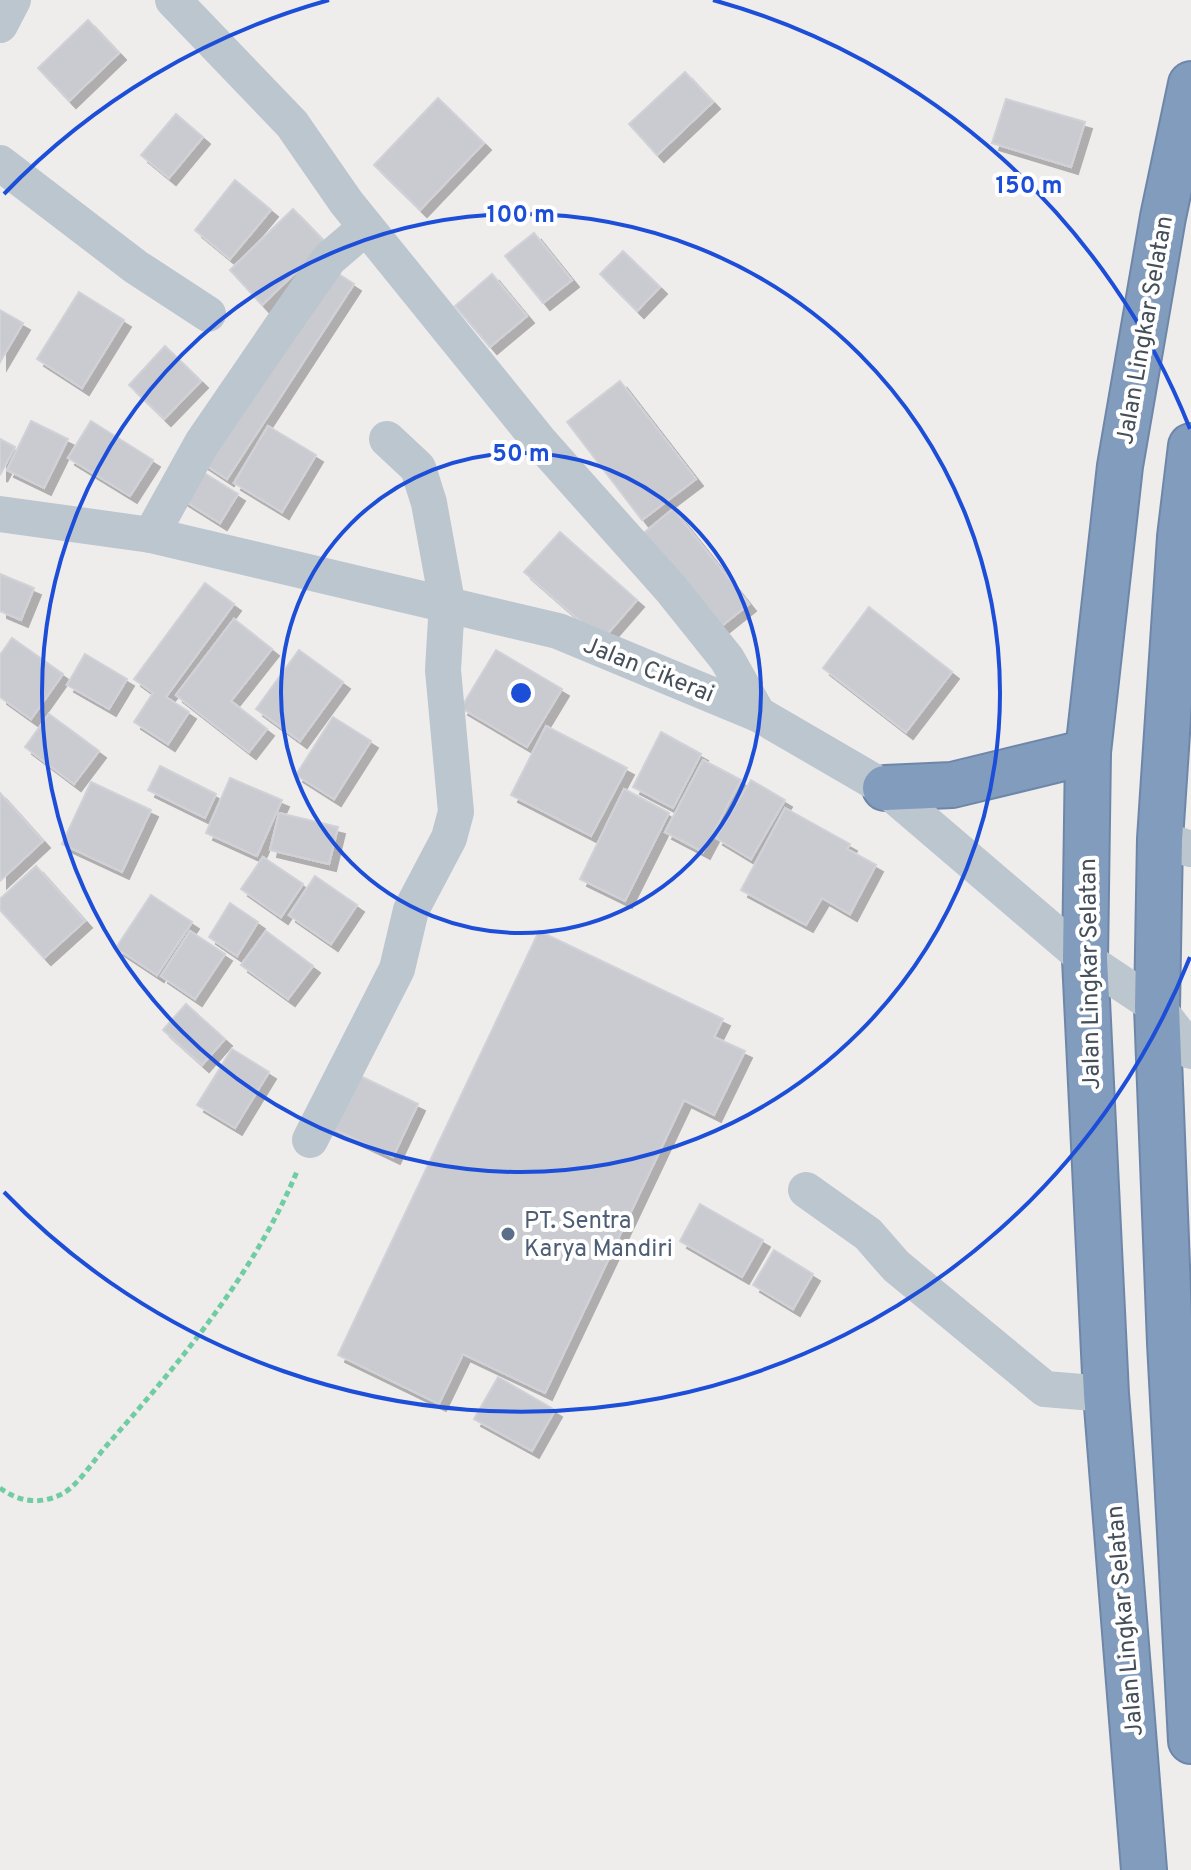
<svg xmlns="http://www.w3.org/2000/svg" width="1191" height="1870" font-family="Overpass,sans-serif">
  <defs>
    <filter id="shadow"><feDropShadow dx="7" dy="7" stdDeviation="0" flood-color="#0004"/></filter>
  </defs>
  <rect width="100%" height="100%" fill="#efecec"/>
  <g fill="#c9cbd1" stroke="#d0d2d8" stroke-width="2" filter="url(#shadow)">
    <polygon points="88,20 119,53 69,101 38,68"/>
    <polygon points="685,72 713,102 657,155 629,124"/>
    <polygon points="438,98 484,143 420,210 374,165"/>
    <polygon points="1006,99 1085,122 1071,167 992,143"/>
    <polygon points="176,114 203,137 169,178 141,155"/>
    <polygon points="235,180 271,210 230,259 195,230"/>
    <polygon points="293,209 326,243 262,305 230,270"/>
    <polygon points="534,233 572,280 543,303 505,256"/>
    <polygon points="623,251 660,287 637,311 600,274"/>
    <polygon points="328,267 354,284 227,479 201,462"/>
    <polygon points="492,274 527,316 490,347 455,306"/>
    <polygon points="79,292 124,320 82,388 37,359"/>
    <polygon points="0,310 23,323 0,362"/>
    <polygon points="165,346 201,381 164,419 129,385"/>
    <polygon points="620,381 696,479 642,520 567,422"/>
    <polygon points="31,421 68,439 44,488 7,470"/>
    <polygon points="91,421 153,460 130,496 68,458"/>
    <polygon points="268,426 316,455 282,512 234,483"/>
    <polygon points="0,439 15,447 0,475"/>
    <polygon points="198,469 238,494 220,523 180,498"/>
    <polygon points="673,509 749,604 714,632 639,537"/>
    <polygon points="560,532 637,600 602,640 524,572"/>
    <polygon points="0,574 34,588 21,620 0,611"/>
    <polygon points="205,583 234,604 166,697 189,712 168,744 134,722 153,693 134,679"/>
    <polygon points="869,607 952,672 906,732 823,668"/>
    <polygon points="234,619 272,649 231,701 267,729 249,752 176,695"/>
    <polygon points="12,638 63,674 31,719 0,697 0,655"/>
    <polygon points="299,650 343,682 300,741 256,709"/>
    <polygon points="496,650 562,689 527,747 461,708"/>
    <polygon points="85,654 127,679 109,709 67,685"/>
    <polygon points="49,714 99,751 74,784 25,747"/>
    <polygon points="333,717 371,741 334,799 296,775"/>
    <polygon points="546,726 627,768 591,836 511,795"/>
    <polygon points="661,732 701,754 673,808 633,787"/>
    <polygon points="703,760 741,780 703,852 665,832"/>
    <polygon points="160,766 216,794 205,818 148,790"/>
    <polygon points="230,778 282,800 257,856 206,833"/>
    <polygon points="751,780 785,800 751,859 716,838"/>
    <polygon points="91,782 151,810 122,872 62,844"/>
    <polygon points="624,789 669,813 625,901 580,879"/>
    <polygon points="0,793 43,841 0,881"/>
    <polygon points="785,808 850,844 847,849 876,865 850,914 822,898 806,925 741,890"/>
    <polygon points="279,813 338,827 329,864 270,850"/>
    <polygon points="263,857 303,884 281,917 241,889"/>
    <polygon points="36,866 85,921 44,958 0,910 0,899"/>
    <polygon points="315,876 357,905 331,944 289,915"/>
    <polygon points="151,895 192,922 157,975 116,948"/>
    <polygon points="230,903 258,922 237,956 209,937"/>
    <polygon points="190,931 225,954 195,999 161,976"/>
    <polygon points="266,931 313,966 288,999 241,965"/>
    <polygon points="539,931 723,1019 714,1037 745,1051 714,1115 684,1100 545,1393 463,1354 439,1404 338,1355"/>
    <polygon points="186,1004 225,1039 202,1065 163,1030"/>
    <polygon points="232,1049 269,1072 235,1128 197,1105"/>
    <polygon points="348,1070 418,1104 393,1157 323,1124"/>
    <polygon points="700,1204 763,1240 742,1277 680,1241"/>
    <polygon points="774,1250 813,1274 793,1309 753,1285"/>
    <polygon points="498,1377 555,1410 532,1451 474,1419"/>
  </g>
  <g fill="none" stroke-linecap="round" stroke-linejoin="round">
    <g stroke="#6e87a8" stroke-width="48">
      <g id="highway">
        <polyline points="1191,446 1180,537 1160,839 1157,1007 1170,1343 1191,1741"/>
        <polyline points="885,788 952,785 1088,752"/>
        <polyline points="1144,1870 1106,1394 1085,959 1088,752 1120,466 1163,217 1191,84"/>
      </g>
    </g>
    <path stroke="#70cda3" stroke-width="5" stroke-dasharray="6 4" stroke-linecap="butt" d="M0,1488C19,1502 40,1505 62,1494C79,1485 95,1458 108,1444C181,1361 255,1273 298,1169"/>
    <g stroke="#bcc6cf" stroke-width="36">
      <polyline points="173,0 292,124 346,202 541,443 671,589 727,659 758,714"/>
      <polyline points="0,25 13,0"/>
      <polyline points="0,163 136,267 208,314"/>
      <polyline points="0,514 151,535 558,631 758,714 885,788 1085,959 1157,1007 1191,1051"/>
      <polyline points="151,535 202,443 282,326 329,259 366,227"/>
      <polyline points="1160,839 1191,849"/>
      <polyline points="310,1140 397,969 411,910 449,838 456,812 443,670 447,602 429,503 418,468 387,439"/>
      <polyline points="806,1190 868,1234 896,1266 1045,1389 1106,1394"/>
    </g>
    <use href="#highway" stroke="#829cbd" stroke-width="44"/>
  </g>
  <g fill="none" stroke="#1d4ed8" stroke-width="4">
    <circle cx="521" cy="693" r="240"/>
    <circle cx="521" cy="693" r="479"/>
    <path d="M1190 957A719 719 0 0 1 4 1192M4 194A719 719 0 0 1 329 0M713 0A719 719 0 0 1 1190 429"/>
  </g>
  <circle fill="#5c6f8a" stroke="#fff" stroke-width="3" cx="508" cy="1234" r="8"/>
  <g text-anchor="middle" stroke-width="8" stroke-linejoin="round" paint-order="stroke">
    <g font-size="24" fill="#444f5a" stroke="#fff">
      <text transform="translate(1144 330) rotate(-80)" y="8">Jalan Lingkar Selatan</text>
      <text transform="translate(649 669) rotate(22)" y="8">Jalan Cikerai</text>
      <text transform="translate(1089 974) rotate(-91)" y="8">Jalan Lingkar Selatan</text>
      <text transform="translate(1124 1621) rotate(-95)" y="8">Jalan Lingkar Selatan</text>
    </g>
    <g font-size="24" fill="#4e5e75" stroke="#fff" text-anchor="start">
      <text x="524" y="1228">PT. Sentra<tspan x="524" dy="28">Karya Mandiri</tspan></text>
    </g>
  </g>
  <circle cx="521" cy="693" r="12" fill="#1d4ed8" stroke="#fff" stroke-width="4"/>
  <g font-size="24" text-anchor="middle" font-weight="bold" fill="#1d4ed8" stroke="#fff" stroke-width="8" stroke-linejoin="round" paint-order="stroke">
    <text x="1029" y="193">150 m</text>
    <text x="521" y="222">100 m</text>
    <text x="521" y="461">50 m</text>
  </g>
</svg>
